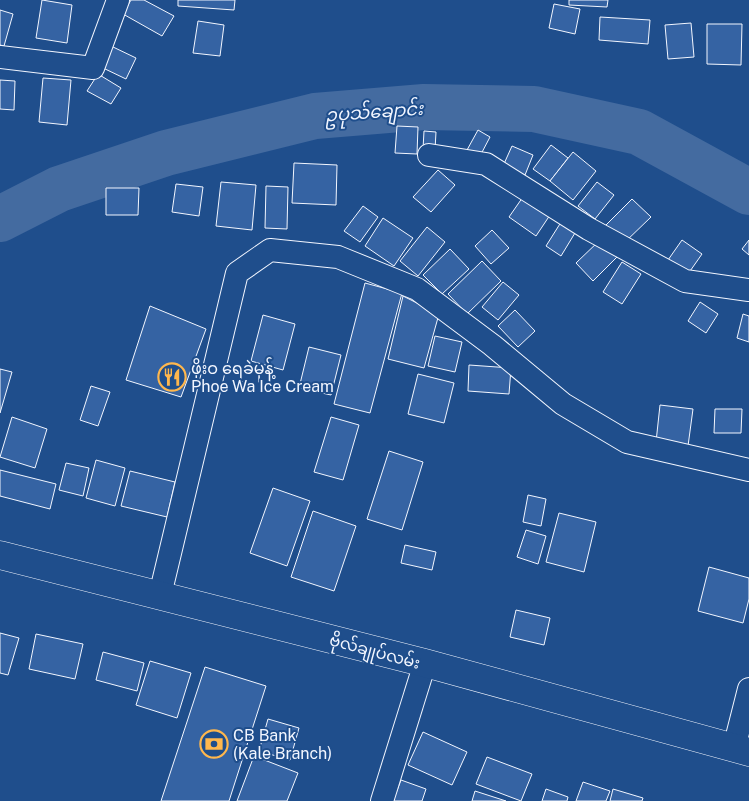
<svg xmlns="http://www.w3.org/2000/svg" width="749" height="801" font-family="'Public Sans','Noto Sans Myanmar',sans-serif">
  <rect width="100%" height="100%" fill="#1f4e8c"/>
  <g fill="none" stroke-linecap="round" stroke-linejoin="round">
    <polyline stroke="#446ba0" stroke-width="46" points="0,219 59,189 166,153 315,116 424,107 534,109 639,132 749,192"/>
  </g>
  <g fill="#3563a3" stroke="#f2f6ff">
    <polygon points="42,0 72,5 67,43 36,38"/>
    <polygon points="131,0 144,0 174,16 162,36 123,14"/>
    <polygon points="178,0 235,0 234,10 178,6"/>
    <polygon points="569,0 608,0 607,7 569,5"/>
    <polygon points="554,4 580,9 575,34 549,28"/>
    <polygon points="0,10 13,14 4,46 0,45"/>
    <polygon points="600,17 650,20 648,44 599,40"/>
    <polygon points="198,21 224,25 220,56 193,53"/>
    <polygon points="691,23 694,57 668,59 665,25"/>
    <polygon points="707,24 742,24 741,65 707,64"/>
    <polygon points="111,46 136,58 126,79 101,67"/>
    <polygon points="98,74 121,88 111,104 87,91"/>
    <polygon points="43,78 71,80 67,125 39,122"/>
    <polygon points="0,80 15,81 14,110 0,109"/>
    <polygon points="397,126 418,127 417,154 395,153"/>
    <polygon points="478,130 490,137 480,156 467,150"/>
    <polygon points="424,131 436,132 435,150 423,149"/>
    <polygon points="551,145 568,158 550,181 533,169"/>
    <polygon points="512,146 533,155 525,175 503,166"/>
    <polygon points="573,152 596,171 573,200 550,181"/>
    <polygon points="294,163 337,165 336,205 292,203"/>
    <polygon points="438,170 455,185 431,212 413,197"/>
    <polygon points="221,182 256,185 252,230 216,226"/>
    <polygon points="597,182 614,195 595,219 578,206"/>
    <polygon points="176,184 203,187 199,216 172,212"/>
    <polygon points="266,186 288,187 287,229 265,228"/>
    <polygon points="106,188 139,188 138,215 106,215"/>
    <polygon points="525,194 552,212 536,236 509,217"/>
    <polygon points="632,199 651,217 623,244 605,226"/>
    <polygon points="363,206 378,217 360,242 344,231"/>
    <polygon points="383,218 413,238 394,266 365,246"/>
    <polygon points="563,219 578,228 561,256 546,246"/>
    <polygon points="427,227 445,242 418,276 400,261"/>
    <polygon points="492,230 509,248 491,264 475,246"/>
    <polygon points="600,240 617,257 593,281 576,263"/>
    <polygon points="682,240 702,254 688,274 668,260"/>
    <polygon points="749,240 749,255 742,249"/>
    <polygon points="450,249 469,269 442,294 423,275"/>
    <polygon points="482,261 501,281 467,314 448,294"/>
    <polygon points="622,262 641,274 622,304 603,292"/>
    <polygon points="503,282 519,295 498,320 482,307"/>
    <polygon points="365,283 402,293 370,413 334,404"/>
    <polygon points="403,296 439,314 424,368 388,359"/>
    <polygon points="700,302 718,314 706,333 688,321"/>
    <polygon points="150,306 206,329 181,397 126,380"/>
    <polygon points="515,310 535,331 518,347 498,326"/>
    <polygon points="743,314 749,316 749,342 737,338"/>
    <polygon points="263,315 295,324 283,370 251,361"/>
    <polygon points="435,336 462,342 455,372 428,366"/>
    <polygon points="309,347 341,355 331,395 299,388"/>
    <polygon points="469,365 511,368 509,394 468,391"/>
    <polygon points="0,369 12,372 0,413"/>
    <polygon points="418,374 454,383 444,423 408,414"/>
    <polygon points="91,386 110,392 98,426 80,420"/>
    <polygon points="660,405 693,409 688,446 656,442"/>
    <polygon points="715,409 742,409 741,433 714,433"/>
    <polygon points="12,417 47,429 35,468 0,457"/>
    <polygon points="331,417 359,425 343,480 314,472"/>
    <polygon points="389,451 423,462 402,530 367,519"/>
    <polygon points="96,460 125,468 115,506 86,498"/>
    <polygon points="66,463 89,468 83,496 59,490"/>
    <polygon points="0,470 56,484 50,509 0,496"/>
    <polygon points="130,471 175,482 167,517 121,506"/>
    <polygon points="273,488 310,501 287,566 250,553"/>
    <polygon points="528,495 546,499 541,526 523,522"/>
    <polygon points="313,511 356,526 334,591 291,577"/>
    <polygon points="559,513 596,522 584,572 546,562"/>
    <polygon points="526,530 546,536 538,564 517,557"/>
    <polygon points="405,545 436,552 432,570 401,563"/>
    <polygon points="709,567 749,578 749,599 743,623 698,611"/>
    <polygon points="516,610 550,618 544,645 510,637"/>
    <polygon points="0,633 19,638 8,675 0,673"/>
    <polygon points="36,634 83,644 75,679 29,669"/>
    <polygon points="103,652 144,663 137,691 96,680"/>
    <polygon points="150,661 191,673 177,718 136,705"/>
    <polygon points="205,667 266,686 229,801 161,801"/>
    <polygon points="268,719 299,728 290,760 259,751"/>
    <polygon points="423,732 467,752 452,785 408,765"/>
    <polygon points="254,756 298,773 287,801 237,801"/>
    <polygon points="487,757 532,774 521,801 476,784"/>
    <polygon points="401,780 426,789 422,801 393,801"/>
    <polygon points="583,782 610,791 606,801 576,801"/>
    <polygon points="546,789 568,797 567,801 542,801"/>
    <polygon points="613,789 643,798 642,801 610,801"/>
    <polygon points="475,791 506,801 472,801"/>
  </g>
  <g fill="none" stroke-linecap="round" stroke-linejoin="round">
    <g stroke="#f2f6ff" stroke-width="24">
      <g id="minor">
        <polyline points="0,57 93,68 118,0"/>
        <polyline points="429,155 486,164 589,229 685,281 749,290"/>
        <polyline points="160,595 237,273 270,250 338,257 417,289 492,345 563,404 627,442 749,470"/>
        <polyline points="734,748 749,689"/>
        <polyline points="382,801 425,663"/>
      </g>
    </g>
    <g stroke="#f2f6ff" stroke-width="29">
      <polyline id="trunk" points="0,555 425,663 749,752"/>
    </g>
    <use href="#minor" stroke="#1f4e8c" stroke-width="22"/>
    <use href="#trunk" stroke="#1f4e8c" stroke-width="28"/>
  </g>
  <defs>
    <g id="restaurant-ring" transform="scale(1.4375)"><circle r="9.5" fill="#1f4e8c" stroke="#ffb74d" stroke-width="1.5"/><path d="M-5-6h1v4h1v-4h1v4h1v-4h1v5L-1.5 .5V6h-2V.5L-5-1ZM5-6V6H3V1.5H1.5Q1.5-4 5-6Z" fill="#ffb74d"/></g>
    <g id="bank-ring" transform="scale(1.4375)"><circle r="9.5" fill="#1f4e8c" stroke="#ffb74d" stroke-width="1.5"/><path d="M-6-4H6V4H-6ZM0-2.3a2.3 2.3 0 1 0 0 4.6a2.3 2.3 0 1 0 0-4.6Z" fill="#ffb74d"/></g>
  </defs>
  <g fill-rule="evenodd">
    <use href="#restaurant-ring" x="172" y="377"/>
    <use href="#bank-ring" x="214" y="744"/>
  </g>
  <g text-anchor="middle" stroke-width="4" stroke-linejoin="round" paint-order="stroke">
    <g font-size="16" fill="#f2f6ff" stroke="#1f4e8c" text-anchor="start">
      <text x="191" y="374">ဖိုးဝ ရေခဲမုန့်<tspan x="191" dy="18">Phoe Wa Ice Cream</tspan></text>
      <text x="233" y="741">CB Bank<tspan x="233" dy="18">(Kale Branch)</tspan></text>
    </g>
    <g font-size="16" fill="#f2f6ff" stroke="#1f4e8c">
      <text transform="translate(375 651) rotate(15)" y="6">ဗိုလ်ချုပ်လမ်း</text>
    </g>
    <g font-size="18" font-style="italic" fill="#f2f6ff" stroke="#1f4e8c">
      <text transform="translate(374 112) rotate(-4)" y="6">ဥပုသ်ချောင်း</text>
    </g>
  </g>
</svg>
